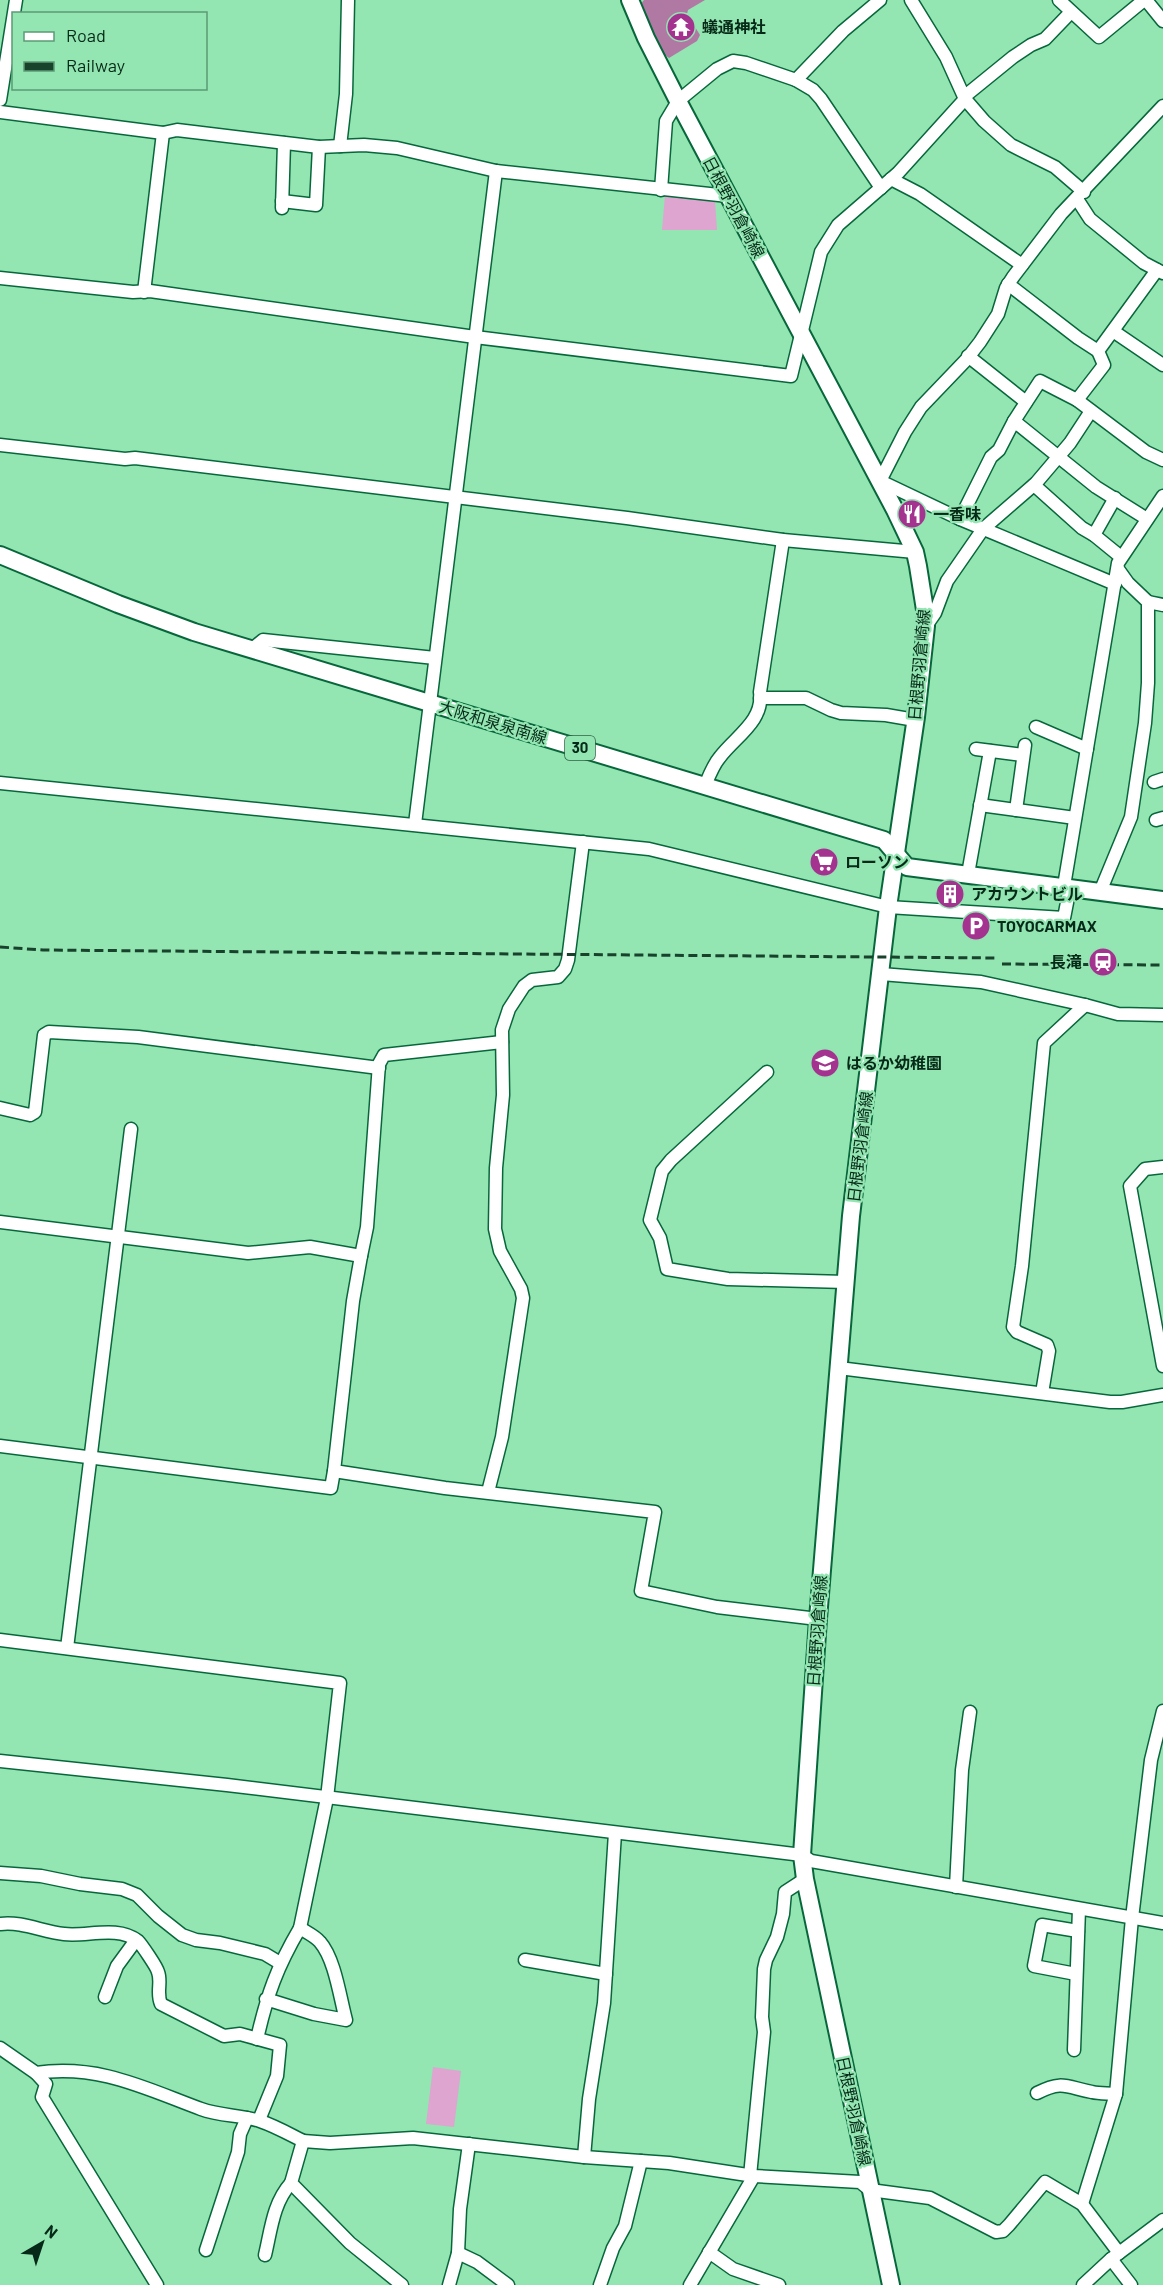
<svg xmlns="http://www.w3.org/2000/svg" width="1163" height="2285" font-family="Barlow,'Noto Sans JP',sans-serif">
  <rect width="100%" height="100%" fill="#93e5b2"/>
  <g fill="#dda5cf">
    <polygon points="665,195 715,201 717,230 662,230"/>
    <polygon points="433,2067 461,2071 454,2127 426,2124"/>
  </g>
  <polygon fill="#b079a3" points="644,0 705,0 688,10 687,14 700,35 697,41 669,58 664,54 640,5"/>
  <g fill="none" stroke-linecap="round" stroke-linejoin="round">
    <g stroke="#07673b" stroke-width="15">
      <g id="minor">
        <polyline points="911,0 946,57 965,99 984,121 1011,145 1055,167 1084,192"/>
        <polyline points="1059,0 1099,37 1144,0"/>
        <polyline points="1146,0 1163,21"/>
        <polyline points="796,80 813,90 821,99 881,188"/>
        <polyline points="965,96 1013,57 1031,45 1045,39 1070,13"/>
        <polyline points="0,100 16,0"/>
        <polyline points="0,112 163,133 177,130 319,147 364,145 397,148 496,171 728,196"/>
        <polyline points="340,146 346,94 348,0"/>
        <polyline points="891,179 920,194 1022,265"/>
        <polyline points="661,190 666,121 678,101 717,69 733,61 746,63 796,80 843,31 880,0"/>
        <polyline points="1077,199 1090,219 1144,263 1163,273"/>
        <polyline points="282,201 316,205 319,147"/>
        <polyline points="282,208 284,143"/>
        <polyline points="0,278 133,292 150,291 475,337 791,376 821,252 838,225 898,173 965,99"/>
        <polyline points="1008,284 1078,338 1098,351"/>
        <polyline points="144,292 163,133"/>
        <polyline points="1113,331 1163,365"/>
        <polyline points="968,356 1026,402"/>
        <polyline points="1077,400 1104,365 1098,351 1157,270"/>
        <polyline points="1014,421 1096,487 1147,519"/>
        <polyline points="0,445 125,459 135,458 627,518 783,540 915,552"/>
        <polyline points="1034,485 1082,528 1094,535 1121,557"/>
        <polyline points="960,519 991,457 999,450 1014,421 1040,381 1077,400 1146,452 1163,460"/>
        <polyline points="1094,535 1115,498"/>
        <polyline points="1115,584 960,519 880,481 905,432 921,407 966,360 980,342 998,314 1006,288 1013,277 1061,214 1163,106"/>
        <polyline points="1148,602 1163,605"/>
        <polyline points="926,626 935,613 947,581 983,529 1036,483 1070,443 1091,411"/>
        <polyline points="251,650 263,640 435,658"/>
        <polyline points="760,698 806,698 831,710 841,713 886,715 915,720"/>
        <polyline points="1036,727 1087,749"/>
        <polyline points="976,749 1023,755"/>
        <polyline points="1154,782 1163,779"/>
        <polyline points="0,783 649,849 888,907 1064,918 1070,887"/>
        <path d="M705,786C709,776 713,765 720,757C736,736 764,721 760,692L783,540"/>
        <polyline points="980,805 1075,818"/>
        <polyline points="1016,810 1025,745"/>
        <polyline points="1156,820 1163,818"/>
        <polyline points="415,824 496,171"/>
        <polyline points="968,874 990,751"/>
        <polyline points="1064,886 1118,563 1163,496"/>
        <polyline points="1100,892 1131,817 1145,723 1148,683 1148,602 1128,583 1118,569"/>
        <polyline points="881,974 981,982 1085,1005 1118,1014 1163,1015"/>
        <polyline points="767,1072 671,1160 662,1171 650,1220 660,1238 667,1269 728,1279 846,1282"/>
        <polyline points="0,1108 30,1115 35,1112 44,1035 49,1032 138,1037 379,1068"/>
        <polyline points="1163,1167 1145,1169 1130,1186 1163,1366"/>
        <polyline points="0,1222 248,1253 310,1247 361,1256 353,1301 334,1471 445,1488 655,1512 641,1591 717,1607 818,1619"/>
        <polyline points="361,1256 367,1227 379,1064 384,1055 502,1042"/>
        <polyline points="839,1368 1110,1402 1122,1402 1163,1395"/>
        <polyline points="1042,1393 1049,1351 1047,1345 1017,1332 1013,1327 1022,1266 1044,1043 1085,1005"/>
        <polyline points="0,1446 331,1488 334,1471"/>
        <polyline points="488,1492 502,1437 523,1298 521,1289 500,1251 495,1229 496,1168 503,1095 502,1030 509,1009 524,986 532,980 558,977 565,969 568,960 583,842"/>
        <polyline points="0,1640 340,1683 327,1798 300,1928"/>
        <polyline points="67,1648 131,1129"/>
        <polyline points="0,1761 227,1785 802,1855 811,1861 1163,1923"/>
        <polyline points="0,1873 41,1876 80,1884 122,1889 137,1895 158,1916 182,1935 196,1940 220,1943 265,1954 280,1963"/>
        <polyline points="956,1887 962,1770 970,1712"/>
        <path d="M0,1924C22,1921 43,1932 64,1934C87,1937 117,1925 138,1941C141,1944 157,1967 158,1972C162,1982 156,1993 161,2004L224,2036L240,2034L280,2045L277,2076L259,2120"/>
        <polyline points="525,1960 606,1974"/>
        <polyline points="1076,1974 1034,1966 1042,1925 1078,1931"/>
        <polyline points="105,1997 117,1966 136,1940"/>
        <path d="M257,2039C267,1995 277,1967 300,1928C306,1932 315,1936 320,1942C335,1959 340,1998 346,2020L314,2014L266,1999"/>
        <path d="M0,2048L36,2073C99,2064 144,2088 201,2109C220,2116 241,2115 260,2121C275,2126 289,2134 303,2141L291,2183L350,2243L402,2285"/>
        <polyline points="1074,2050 1079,1909"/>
        <polyline points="36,2073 46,2084 42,2097 157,2285"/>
        <path d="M1037,2093C1063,2080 1066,2087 1092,2092C1100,2094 1108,2093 1116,2094"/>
        <polyline points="303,2141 330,2143 413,2138 584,2157 669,2163 754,2176 860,2182 870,2190 930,2198 996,2232 1003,2231 1009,2225 1045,2182 1082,2204 1119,2253"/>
        <polyline points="584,2157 589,2099 604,2003 615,1833"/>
        <polyline points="750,2176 764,2032 762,2017 764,1969 766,1960 777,1937 783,1914 785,1892 805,1879"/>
        <polyline points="1082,2204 1116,2094 1132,1918 1151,1760 1163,1711"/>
        <polyline points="206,2250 238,2152 240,2134 247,2118"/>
        <polyline points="709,2252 733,2269 779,2285"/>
        <polyline points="458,2253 477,2262 508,2285"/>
        <path d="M265,2255C271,2230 273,2203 291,2183"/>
        <polyline points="1111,2259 1131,2285"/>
        <polyline points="449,2285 458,2253 460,2209 469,2144"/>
        <polyline points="600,2285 613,2248 625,2226 641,2161"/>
        <polyline points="690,2285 754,2176"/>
        <polyline points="1083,2285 1111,2259 1163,2220"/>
      </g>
    </g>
    <g stroke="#07673b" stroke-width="20">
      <g id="major">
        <polyline points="630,0 646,38 678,101 895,510 915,552 918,566 925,610 926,626 916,717 888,907 851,1216 818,1619 802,1855 805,1879 891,2285"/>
        <polyline points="0,555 118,604 194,632 884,840 907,867 1163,900"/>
      </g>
    </g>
    <use href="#minor" stroke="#fff" stroke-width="12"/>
    <use href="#major" stroke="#fff" stroke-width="16"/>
    <g stroke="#18422b" stroke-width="3" stroke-dasharray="9 4.5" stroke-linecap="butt">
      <polyline points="0,947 43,950 996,958"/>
      <polyline points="1002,964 1163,965"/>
    </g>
  </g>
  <defs>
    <g id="temple-disc" transform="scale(1.5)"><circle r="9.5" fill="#a43390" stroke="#93e5b2"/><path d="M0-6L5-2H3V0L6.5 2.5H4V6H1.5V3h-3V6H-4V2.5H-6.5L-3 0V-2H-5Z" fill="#fff"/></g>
    <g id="restaurant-disc" transform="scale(1.5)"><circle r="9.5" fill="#a43390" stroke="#93e5b2"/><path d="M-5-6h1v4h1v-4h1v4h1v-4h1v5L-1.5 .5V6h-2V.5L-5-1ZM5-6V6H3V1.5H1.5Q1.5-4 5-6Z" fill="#fff"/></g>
    <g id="supermarket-disc" transform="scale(1.5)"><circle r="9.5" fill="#a43390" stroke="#93e5b2"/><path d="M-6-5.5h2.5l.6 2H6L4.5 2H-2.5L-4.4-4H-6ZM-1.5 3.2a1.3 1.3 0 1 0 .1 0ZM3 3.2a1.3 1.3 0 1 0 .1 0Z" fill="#fff"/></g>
    <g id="building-disc" transform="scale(1.5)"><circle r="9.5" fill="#a43390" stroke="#93e5b2"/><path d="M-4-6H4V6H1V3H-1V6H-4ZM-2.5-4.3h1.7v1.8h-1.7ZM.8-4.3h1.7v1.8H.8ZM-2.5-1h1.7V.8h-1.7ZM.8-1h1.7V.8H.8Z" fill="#fff"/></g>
    <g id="parking-disc" transform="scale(1.5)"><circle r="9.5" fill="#a43390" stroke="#93e5b2"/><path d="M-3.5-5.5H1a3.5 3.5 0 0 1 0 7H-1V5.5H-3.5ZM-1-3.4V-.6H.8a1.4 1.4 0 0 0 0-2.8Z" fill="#fff"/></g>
    <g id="station-disc" transform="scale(1.5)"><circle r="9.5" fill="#a43390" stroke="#93e5b2"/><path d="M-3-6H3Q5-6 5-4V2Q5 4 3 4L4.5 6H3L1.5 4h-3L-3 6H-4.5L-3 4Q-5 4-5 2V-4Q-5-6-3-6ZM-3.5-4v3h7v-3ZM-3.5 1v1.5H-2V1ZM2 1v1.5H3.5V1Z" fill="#fff"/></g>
    <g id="school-disc" transform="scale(1.5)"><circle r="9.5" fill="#a43390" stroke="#93e5b2"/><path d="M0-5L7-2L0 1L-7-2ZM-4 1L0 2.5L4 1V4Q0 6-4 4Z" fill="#fff"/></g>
  </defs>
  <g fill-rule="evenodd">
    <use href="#temple-disc" x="681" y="27"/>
    <use href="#restaurant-disc" x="912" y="514"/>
    <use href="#supermarket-disc" x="824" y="862"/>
    <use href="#building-disc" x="950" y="894"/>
    <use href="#parking-disc" x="976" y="926"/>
    <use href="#station-disc" x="1103" y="962"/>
    <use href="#school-disc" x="825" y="1063"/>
  </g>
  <g text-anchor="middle" stroke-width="4.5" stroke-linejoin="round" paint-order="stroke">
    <rect fill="#93e5b2" stroke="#306246" stroke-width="1.5" x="565" y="736" width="30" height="24" rx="4.5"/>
    <g font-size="15" font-weight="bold" fill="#062a17">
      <text x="580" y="753">30</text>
    </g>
    <g font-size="16" font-weight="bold" fill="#062a17" stroke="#93e5b2" text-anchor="start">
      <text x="702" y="33">蟻通神社</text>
      <text x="933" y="520">一香味</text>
      <text x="845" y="868">ローソン</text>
      <text x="971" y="900">アカウントビル</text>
      <text x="997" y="932">TOYOCARMAX</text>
      <text x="1082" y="968" text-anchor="end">長滝</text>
      <text x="846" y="1069">はるか幼稚園</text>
    </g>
    <g font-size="16" fill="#062a17" stroke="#93e5b2">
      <text transform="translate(734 207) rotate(62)" y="6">日根野羽倉崎線</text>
      <text transform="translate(919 665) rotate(-85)" y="6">日根野羽倉崎線</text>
      <text transform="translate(493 722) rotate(17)" y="6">大阪和泉泉南線</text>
      <text transform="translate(860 1147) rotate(-83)" y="6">日根野羽倉崎線</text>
      <text transform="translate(817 1631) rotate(-86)" y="6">日根野羽倉崎線</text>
      <text transform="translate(854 2111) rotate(78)" y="6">日根野羽倉崎線</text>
    </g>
  </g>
  <rect x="12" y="12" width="195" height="78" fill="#93e5b2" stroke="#5b9a74" stroke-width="1.5"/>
  <rect x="24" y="32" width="30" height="9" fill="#ffffff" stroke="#5b9a74" stroke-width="1.5"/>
  <text x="66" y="42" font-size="18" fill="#062a17">Road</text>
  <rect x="24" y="62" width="30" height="9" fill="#18422b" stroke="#5b9a74" stroke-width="1.5"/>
  <text x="66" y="72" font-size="18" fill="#062a17">Railway</text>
  <g transform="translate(42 2243) rotate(39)" stroke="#93e5b2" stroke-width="4.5" paint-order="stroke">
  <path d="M0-4.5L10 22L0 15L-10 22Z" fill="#062a17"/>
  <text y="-9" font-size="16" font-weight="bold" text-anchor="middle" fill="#062a17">N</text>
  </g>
</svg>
